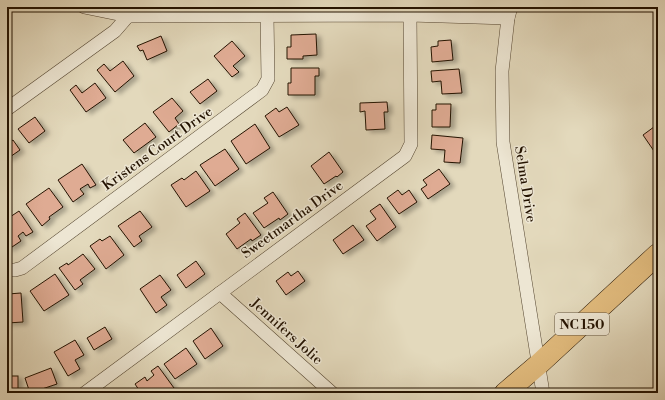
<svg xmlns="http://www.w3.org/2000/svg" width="665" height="400" font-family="'Libre Bodoni',serif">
  <defs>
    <filter id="shadow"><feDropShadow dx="4.5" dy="2.5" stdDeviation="2" flood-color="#0004"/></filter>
  </defs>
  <rect width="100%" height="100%" fill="#e3d9bc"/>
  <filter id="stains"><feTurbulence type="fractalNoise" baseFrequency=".005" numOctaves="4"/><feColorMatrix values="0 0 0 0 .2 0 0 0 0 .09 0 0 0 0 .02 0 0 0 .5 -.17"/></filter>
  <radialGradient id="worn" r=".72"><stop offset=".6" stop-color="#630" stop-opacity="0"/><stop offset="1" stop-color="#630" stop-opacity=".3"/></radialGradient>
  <g fill="#dfab93" stroke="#231200" filter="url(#shadow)">
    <polygon points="316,34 317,55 303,56 303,59 287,59 287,47 291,47 291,35"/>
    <polygon points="161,36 167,51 147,60 143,50 140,51 137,46"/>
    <polygon points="451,40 453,60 432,62 431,47 438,46 438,41"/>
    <polygon points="232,41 245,56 233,66 239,72 232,77 214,56"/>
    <polygon points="123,61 134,76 115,92 97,70 104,64 110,71"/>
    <polygon points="291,68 319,68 319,76 315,76 315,95 288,95 288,83 291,83"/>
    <polygon points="459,69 462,93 442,94 441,81 432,82 431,71"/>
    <polygon points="208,79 217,91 200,104 190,92"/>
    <polygon points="95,83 106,98 86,112 70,90 76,85 82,93"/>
    <polygon points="172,98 183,111 175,118 179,124 169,132 153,112"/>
    <polygon points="387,102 388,112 384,112 385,129 366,130 365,111 360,112 360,103"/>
    <polygon points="436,104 451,104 450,127 432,127 432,110 436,110"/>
    <polygon points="287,107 299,125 279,137 265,116 276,108 279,112"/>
    <polygon points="35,117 45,131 29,143 18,129"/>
    <polygon points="145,123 156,137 134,153 123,140"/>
    <polygon points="255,124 270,148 246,164 231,141"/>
    <polygon points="658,124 658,152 656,154 643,135"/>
    <polygon points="432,135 463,138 460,163 444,162 445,150 431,149"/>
    <polygon points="13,140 20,150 7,159 7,144"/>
    <polygon points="225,149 239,169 215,186 200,165"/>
    <polygon points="329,152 343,172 337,177 336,176 324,184 311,166"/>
    <polygon points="82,164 96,185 90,188 88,184 80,189 84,194 73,202 58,180"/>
    <polygon points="439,169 450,184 428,199 421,189 427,185 423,180"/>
    <polygon points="196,171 210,191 186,207 171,185 182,178 184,180"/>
    <polygon points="49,188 63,207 49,217 50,219 42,226 26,204"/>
    <polygon points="398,190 402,195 409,190 417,202 399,214 387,198"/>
    <polygon points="273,192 288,214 280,220 279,218 264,228 253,213 268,203 264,198"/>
    <polygon points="380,204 396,227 377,241 366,226 376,219 370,211"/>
    <polygon points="19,211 33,232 26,236 23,232 18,236 21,241 9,249 7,246 7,219"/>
    <polygon points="140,211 152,227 139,236 142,241 134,247 118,226"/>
    <polygon points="245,213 261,235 252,241 251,239 237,249 226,234 240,223 237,219"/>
    <polygon points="353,225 364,240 343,254 333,240"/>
    <polygon points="110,236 124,255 106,269 90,246 100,239 102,241"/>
    <polygon points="83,254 95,269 80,280 83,284 75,290 59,268 67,263 68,265"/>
    <polygon points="196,261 205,274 186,288 177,275"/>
    <polygon points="298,271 305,281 286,295 276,281 288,272 291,276"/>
    <polygon points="55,274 69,295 44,311 30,291"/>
    <polygon points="160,275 171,290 161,297 167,305 156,313 140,289"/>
    <polygon points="21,293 23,322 7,323 8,294"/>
    <polygon points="105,327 112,339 94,350 87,338"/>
    <polygon points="211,328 223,346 205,359 193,341"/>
    <polygon points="75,340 84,355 75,360 80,369 68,376 54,352"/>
    <polygon points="186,348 197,364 175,379 164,364"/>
    <polygon points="158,366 174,388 166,393 141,393 135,384 145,377 147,381 154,375 151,371"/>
    <polygon points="51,368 57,384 30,393 25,378"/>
    <rect x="7" y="376" width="11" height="15"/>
  </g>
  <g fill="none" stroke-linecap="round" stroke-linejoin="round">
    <g stroke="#53442f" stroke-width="14">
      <g id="minor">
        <polyline points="84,7 128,16 410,15 508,18"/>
        <polyline points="511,7 508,18 502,71 503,142 543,393"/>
        <polyline points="7,109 115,31 128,16"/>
        <polyline points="7,270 15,270 22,268 262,90 268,79 267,16"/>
        <polyline points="220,293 332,393"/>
        <polyline points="85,393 405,156 411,144 410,15"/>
      </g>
    </g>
    <g stroke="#231200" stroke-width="22">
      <polyline id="primary" points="505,393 539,364 658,254"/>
    </g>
    <use href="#minor" stroke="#ede6d3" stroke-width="13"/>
    <use href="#primary" stroke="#e2bc7e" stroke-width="21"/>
  </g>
  <g text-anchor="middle" stroke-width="3" stroke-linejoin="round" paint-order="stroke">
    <rect fill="#ede6d3" stroke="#60523f" stroke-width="1" x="555" y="313" width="54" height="22" rx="3"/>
    <g font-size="13" font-weight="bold" fill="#231200">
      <text x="582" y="329">NC 150</text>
    </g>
    <g font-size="14" fill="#231200" stroke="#ede6d3">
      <text transform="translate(157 148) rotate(-36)" y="5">Kristens Court Drive</text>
      <text transform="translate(526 184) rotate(81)" y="5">Selma Drive</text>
      <text transform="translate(292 219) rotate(-36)" y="5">Sweetmartha Drive</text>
      <text transform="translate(287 331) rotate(42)" y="5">Jennifers Jolie</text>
    </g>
  </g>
  <rect width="665" height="400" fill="none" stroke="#e3d9bc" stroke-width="24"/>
  <rect x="8" y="8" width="649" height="384" fill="none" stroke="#231200" stroke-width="2"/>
  <rect x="12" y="12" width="641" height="376" fill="none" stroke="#231200"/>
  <rect width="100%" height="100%" filter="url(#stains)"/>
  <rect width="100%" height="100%" fill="url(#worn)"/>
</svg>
